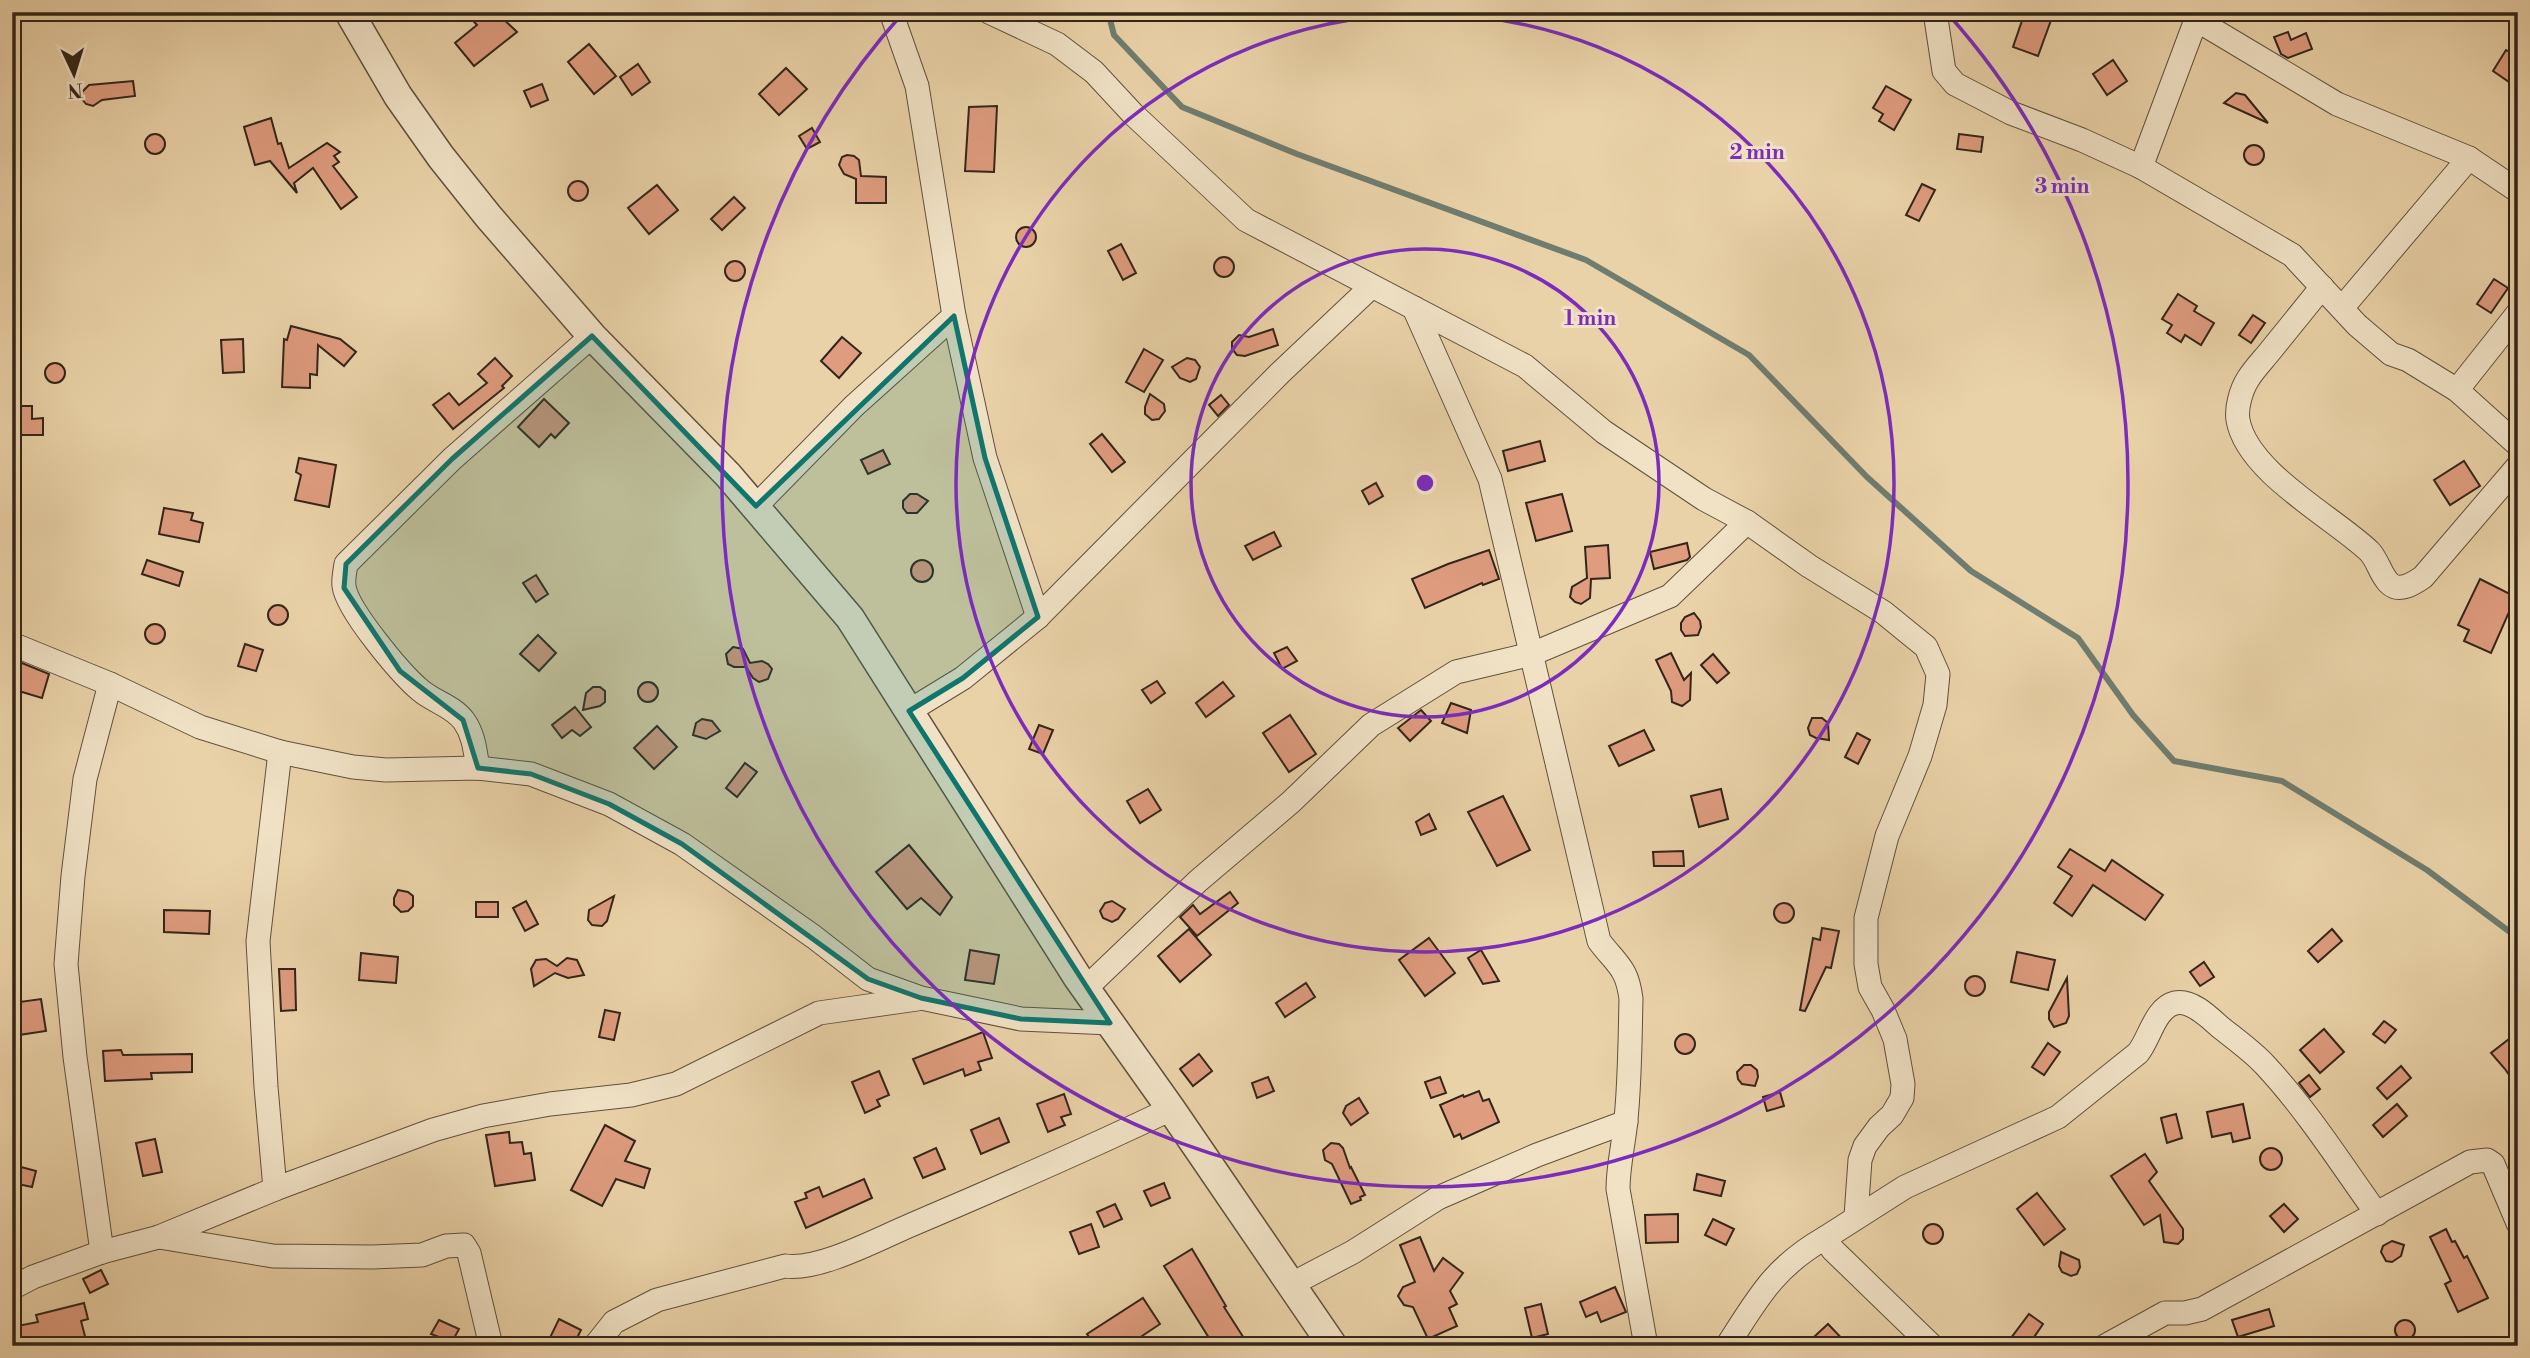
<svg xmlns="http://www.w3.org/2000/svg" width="2530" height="1358" font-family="'Libre Bodoni',serif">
  <rect width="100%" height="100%" fill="#ead2a8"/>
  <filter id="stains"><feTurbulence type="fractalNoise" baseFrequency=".00286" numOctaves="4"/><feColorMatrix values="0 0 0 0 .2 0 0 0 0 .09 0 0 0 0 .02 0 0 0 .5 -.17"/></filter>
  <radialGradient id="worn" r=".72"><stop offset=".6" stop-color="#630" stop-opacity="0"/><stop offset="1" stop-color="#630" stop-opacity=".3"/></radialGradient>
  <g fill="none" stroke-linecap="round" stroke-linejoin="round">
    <polyline stroke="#6f7d70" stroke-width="6" points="1108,12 1114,35 1182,107 1297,154 1586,260 1749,355 1867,477 1971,571 2078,638 2133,715 2174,761 2282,781 2427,870 2518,938"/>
  </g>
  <g fill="#df9c7f" stroke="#322519" stroke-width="2">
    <polygon points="465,12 496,12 517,32 474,66 455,43 477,25"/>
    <polygon points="2025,12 2054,12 2038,56 2013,47"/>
    <polygon points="2288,32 2291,40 2306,33 2312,49 2288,58 2281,54 2274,37"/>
    <polygon points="589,44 616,76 594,94 568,62"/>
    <polygon points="2506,50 2518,57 2518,74 2512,84 2493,71"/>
    <polygon points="2113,60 2127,81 2107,95 2093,74"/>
    <polygon points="638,64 650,82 632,95 620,77"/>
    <polygon points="786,68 807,89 779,115 759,94"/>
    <polygon points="133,81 135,96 102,100 93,106 86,104 82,99 82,92 89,85"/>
    <polygon points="542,84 548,100 531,107 524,91"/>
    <polygon points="1886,86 1911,100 1894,130 1879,121 1883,114 1873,108"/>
    <polygon points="2236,93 2245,95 2268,123 2224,103"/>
    <polygon points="997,106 994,172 965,171 969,107"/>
    <polygon points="271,118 278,144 281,143 289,168 327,143 340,152 334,156 339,162 333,166 357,197 341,209 313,168 294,183 297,193 270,161 255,165 244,127"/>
    <polygon points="812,128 820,142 807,149 799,136"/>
    <circle cx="155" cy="144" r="10"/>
    <polygon points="1959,134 1983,137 1981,152 1957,149"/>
    <circle cx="2254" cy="155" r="10"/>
    <polygon points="847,155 854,156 859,160 861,176 886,177 886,203 856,203 856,179 844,174 839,165 842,157"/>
    <circle cx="578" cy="191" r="10"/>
    <polygon points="1922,184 1935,190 1919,221 1906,215"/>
    <polygon points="657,185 678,210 649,234 628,208"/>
    <polygon points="734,197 745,208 722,230 711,219"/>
    <circle cx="1026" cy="237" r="10"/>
    <polygon points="1121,244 1136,273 1123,280 1108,251"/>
    <circle cx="1224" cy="267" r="10"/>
    <circle cx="735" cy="271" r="10"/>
    <polygon points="2494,279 2508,288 2491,313 2477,304"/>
    <polygon points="2178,294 2197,306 2194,311 2214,323 2201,345 2185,335 2181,342 2167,333 2172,325 2162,319"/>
    <polygon points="2253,315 2265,323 2251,343 2239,335"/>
    <polygon points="291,326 340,339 356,352 344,366 318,345 317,375 310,374 310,388 282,387 284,339 287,340"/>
    <polygon points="1273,329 1278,345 1245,356 1237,355 1232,349 1232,342 1239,335 1249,337"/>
    <polygon points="842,337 861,353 839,378 821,361"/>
    <polygon points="243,339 244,372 223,373 221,340"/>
    <polygon points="1144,349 1163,360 1144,392 1126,382"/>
    <polygon points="495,358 512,376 502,386 504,388 453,429 433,405 449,393 459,405 487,383 478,374"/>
    <polygon points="1187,358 1195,360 1200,367 1196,379 1190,382 1180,378 1172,367"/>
    <circle cx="55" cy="373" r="10"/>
    <polygon points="1150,394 1164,404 1165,411 1159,419 1152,420 1145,414 1145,407"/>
    <polygon points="1221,395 1229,405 1218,416 1209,405"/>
    <polygon points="544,399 569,423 555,438 551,434 539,447 518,427"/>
    <polygon points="14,406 32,406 32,419 43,418 43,435 14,435"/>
    <polygon points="1102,434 1125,462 1112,472 1090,444"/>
    <polygon points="1540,441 1545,461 1508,471 1503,451"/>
    <polygon points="883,450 890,464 868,474 861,460"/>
    <polygon points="299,458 336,465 329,507 295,500 301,475 296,472"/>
    <polygon points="2464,461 2480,486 2450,505 2434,480"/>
    <polygon points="1376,483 1383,496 1369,504 1362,491"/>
    <polygon points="910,494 917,494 928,501 917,513 907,513 903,508 903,501"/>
    <polygon points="1562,494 1572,531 1536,541 1526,503"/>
    <polygon points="164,508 193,513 191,520 203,523 199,542 159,534"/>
    <polygon points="1274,532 1281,546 1253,560 1245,546"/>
    <polygon points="1687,543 1690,557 1687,560 1654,569 1650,552"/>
    <polygon points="1608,545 1610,578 1591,579 1590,598 1581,604 1575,602 1570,597 1572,587 1587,578 1585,547"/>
    <polygon points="1489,550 1499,579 1483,585 1482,583 1425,608 1412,579 1448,564"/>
    <polygon points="147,560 183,572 179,586 142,574"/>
    <circle cx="922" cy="571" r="11"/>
    <polygon points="536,575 548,594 536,602 523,583"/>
    <polygon points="2480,579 2518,598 2518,616 2509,612 2491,653 2464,641 2469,630 2458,625"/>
    <circle cx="278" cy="615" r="10"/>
    <polygon points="1694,613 1700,621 1701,627 1698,635 1685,636 1681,630 1681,623 1685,617"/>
    <circle cx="155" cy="634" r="10"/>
    <polygon points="538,635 556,653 539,671 520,654"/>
    <polygon points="245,644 263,650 256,671 238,666"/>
    <polygon points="733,647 743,649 750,663 762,661 768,664 772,669 768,679 759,682 753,678 746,667 734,667 728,664 726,654"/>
    <polygon points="1287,647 1297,661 1282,669 1274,653"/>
    <polygon points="1671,653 1684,680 1691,673 1690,700 1682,706 1672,702 1671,691 1656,660"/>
    <polygon points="1713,654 1729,673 1717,683 1701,665"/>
    <polygon points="17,661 49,674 42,698 12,689 12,678"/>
    <polygon points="1157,681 1165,693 1151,703 1142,690"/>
    <circle cx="648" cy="692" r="10"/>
    <polygon points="1223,682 1234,696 1206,717 1196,703"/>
    <polygon points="593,687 600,687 605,691 605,702 600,706 583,710 586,693"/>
    <polygon points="1451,703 1471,710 1467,733 1442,723"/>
    <polygon points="575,707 591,727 580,736 572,730 562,738 552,725"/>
    <polygon points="1421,710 1431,721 1410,741 1398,728"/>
    <polygon points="1290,715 1316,754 1289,772 1263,733"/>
    <polygon points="1812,718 1822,718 1828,723 1829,740 1816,738 1810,735 1808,728"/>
    <polygon points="702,719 712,721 720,731 706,739 693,735 696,723"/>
    <polygon points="1039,725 1053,730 1043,754 1029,749"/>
    <polygon points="657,726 677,747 654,769 634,748"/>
    <polygon points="1644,730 1654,750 1619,766 1609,746"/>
    <polygon points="1857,733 1870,740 1858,764 1845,757"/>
    <polygon points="745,763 757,772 737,797 726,788"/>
    <polygon points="1148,789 1161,810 1140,823 1127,801"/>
    <polygon points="1721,789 1728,819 1699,827 1691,796"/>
    <polygon points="1503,796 1530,850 1497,866 1468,812"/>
    <polygon points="1429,814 1436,829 1421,835 1416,822"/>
    <polygon points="909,845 952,897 940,915 921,898 907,909 876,872"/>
    <polygon points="2070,849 2105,871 2112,860 2163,895 2145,920 2093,885 2072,916 2054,903 2072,876 2058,867"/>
    <polygon points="1683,851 1684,866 1654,866 1653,852"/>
    <polygon points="398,890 408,892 413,896 413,906 408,911 401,912 394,905 394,898"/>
    <polygon points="1230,892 1238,903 1197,936 1180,917 1193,905 1200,914"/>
    <polygon points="614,896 607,921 602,926 592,925 588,920 589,910"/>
    <polygon points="526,901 538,924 525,931 513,908"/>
    <polygon points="1112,901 1125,909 1118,919 1112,922 1103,918 1100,911 1105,903"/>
    <rect x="476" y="902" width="22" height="15"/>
    <circle cx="1784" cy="913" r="10"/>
    <polygon points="164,910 210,911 209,934 164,932"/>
    <polygon points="1822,928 1839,931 1831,968 1826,967 1805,1011 1800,1010 1813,938 1820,940"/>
    <polygon points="1189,929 1211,955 1180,982 1158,956"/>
    <polygon points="2332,929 2342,941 2318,962 2308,951"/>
    <polygon points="1429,938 1455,973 1425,996 1399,960"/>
    <polygon points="970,950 999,955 994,984 965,980"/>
    <polygon points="1481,950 1499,981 1483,984 1468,958"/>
    <polygon points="2017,952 2055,960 2048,990 2011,982"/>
    <polygon points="361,953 398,957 396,983 359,980"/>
    <polygon points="567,958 577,960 584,975 568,978 555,973 534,986 531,969 536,960 546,959 557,966"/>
    <polygon points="2204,962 2214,977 2200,986 2190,972"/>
    <polygon points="279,969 295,969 296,1010 281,1011"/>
    <circle cx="1975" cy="986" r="10"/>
    <polygon points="2067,978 2069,1016 2066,1023 2054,1027 2049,1019 2049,1012"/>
    <polygon points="1306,983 1315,997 1285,1017 1276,1003"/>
    <polygon points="41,999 46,1031 12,1036 12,1003"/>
    <polygon points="605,1010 620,1013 614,1040 599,1037"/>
    <polygon points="2384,1021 2396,1030 2385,1043 2373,1034"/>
    <polygon points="2324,1029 2344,1052 2320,1073 2300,1050"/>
    <polygon points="983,1032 992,1058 978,1062 981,1070 965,1076 963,1069 924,1084 913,1059"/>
    <polygon points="2518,1032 2518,1088 2505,1069 2491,1053"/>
    <circle cx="1685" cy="1044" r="10"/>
    <polygon points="2048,1043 2060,1052 2044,1075 2032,1067"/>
    <polygon points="121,1050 123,1055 192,1054 192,1072 151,1073 152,1079 105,1081 103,1051"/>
    <polygon points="1199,1054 1212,1071 1193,1086 1180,1069"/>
    <polygon points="1744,1065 1751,1065 1757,1070 1758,1077 1755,1086 1742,1084 1738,1079 1737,1072"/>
    <polygon points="2401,1066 2411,1078 2387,1099 2377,1088"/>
    <polygon points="879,1071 889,1095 877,1100 880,1106 865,1113 852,1082"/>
    <polygon points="2309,1075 2320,1089 2310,1097 2299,1083"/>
    <polygon points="1268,1077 1274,1091 1257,1098 1252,1083"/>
    <polygon points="1440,1077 1446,1093 1431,1098 1425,1082"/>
    <polygon points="1479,1091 1483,1101 1489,1099 1499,1122 1462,1139 1460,1134 1454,1137 1440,1105 1463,1095 1464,1097"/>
    <polygon points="1780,1092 1784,1106 1767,1111 1763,1097"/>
    <polygon points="1064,1094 1071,1114 1061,1117 1065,1125 1048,1132 1037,1104"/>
    <polygon points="1359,1098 1368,1113 1351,1125 1343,1113 1346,1106"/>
    <polygon points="2243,1104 2250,1138 2233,1142 2231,1133 2212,1137 2207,1112"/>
    <polygon points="2397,1104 2407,1116 2383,1137 2373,1125"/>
    <polygon points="2176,1114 2182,1138 2167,1143 2161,1118"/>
    <polygon points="999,1118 1009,1142 981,1154 971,1130"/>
    <polygon points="605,1125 635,1141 625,1161 650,1169 644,1188 616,1179 602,1206 571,1190"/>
    <polygon points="509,1132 510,1143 522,1142 524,1154 531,1153 535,1180 495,1186 486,1135"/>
    <polygon points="155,1139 162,1172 143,1176 136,1143"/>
    <polygon points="1331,1143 1339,1144 1343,1148 1350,1168 1351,1167 1365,1195 1360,1197 1361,1200 1351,1204 1332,1164 1325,1160 1323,1150"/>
    <polygon points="936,1148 945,1169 923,1178 914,1158"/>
    <circle cx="2271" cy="1159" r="11"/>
    <polygon points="2145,1154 2157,1172 2149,1181 2183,1229 2183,1239 2178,1244 2164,1242 2160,1215 2144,1225 2111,1176"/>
    <polygon points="21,1167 36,1171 32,1187 18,1184"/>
    <polygon points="1697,1174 1725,1181 1721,1196 1694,1190"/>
    <polygon points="864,1179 872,1198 806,1228 795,1202 807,1198 805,1193 819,1187 823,1197"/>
    <polygon points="1164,1183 1170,1198 1151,1206 1144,1191"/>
    <polygon points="2037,1193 2065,1229 2044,1245 2017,1209"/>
    <polygon points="1115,1204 1122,1219 1104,1227 1097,1212"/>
    <polygon points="2284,1204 2298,1219 2284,1232 2270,1216"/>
    <polygon points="1678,1214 1678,1242 1646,1243 1645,1215"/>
    <polygon points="1713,1219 1734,1229 1726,1245 1705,1235"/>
    <circle cx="1933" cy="1234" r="10"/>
    <polygon points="1091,1224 1099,1247 1079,1254 1070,1232"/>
    <polygon points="2446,1229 2452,1242 2455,1241 2464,1258 2467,1256 2488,1298 2458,1312 2445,1284 2451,1281 2430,1237"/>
    <polygon points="1420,1237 1434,1271 1443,1258 1463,1273 1450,1291 1457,1304 1449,1308 1457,1326 1428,1339 1413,1307 1404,1305 1398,1296 1403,1287 1415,1282 1400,1245"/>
    <polygon points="2392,1241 2404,1245 2401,1256 2392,1262 2386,1261 2381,1252 2383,1246"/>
    <polygon points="1192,1249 1226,1306 1224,1307 1249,1346 1214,1346 1164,1266"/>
    <polygon points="2061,1252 2079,1260 2080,1267 2077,1274 2071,1276 2062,1272 2059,1266"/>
    <polygon points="101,1270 108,1284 90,1293 83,1279"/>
    <polygon points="1615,1287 1626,1312 1601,1322 1597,1312 1586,1317 1580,1302"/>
    <polygon points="1143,1298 1160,1324 1127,1346 1095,1346 1087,1334"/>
    <polygon points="84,1303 88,1319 81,1321 86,1340 63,1346 12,1346 12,1327 38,1322 36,1315"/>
    <polygon points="1541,1304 1548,1334 1532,1338 1525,1308"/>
    <polygon points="2269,1309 2274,1326 2238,1337 2232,1320"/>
    <polygon points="2029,1314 2043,1324 2028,1346 2005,1346"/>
    <polygon points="559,1319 581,1330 573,1346 546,1346"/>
    <circle cx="2405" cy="1330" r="10"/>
    <polygon points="439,1320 459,1329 452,1342 431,1334"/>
    <polygon points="1828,1324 1849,1346 1825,1346 1815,1336"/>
  </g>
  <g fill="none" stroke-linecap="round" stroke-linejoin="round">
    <g stroke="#60503d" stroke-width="25">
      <g id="minor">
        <polyline points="891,12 917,86 954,316 985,458 1038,617"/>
        <polyline points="989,12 1057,44 1094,72 1133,114 1246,220 1525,366 1604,432 1704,499 1747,522 1809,566 1883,612 1926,647 1938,674 1935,705 1920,756 1887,836 1866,918 1866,964 1870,987 1883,1010 1895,1039 1903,1084 1902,1098 1892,1115 1879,1127 1865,1146 1860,1160 1856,1216"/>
        <polyline points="1935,12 1944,71 1955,84 2011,113 2082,140 2141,167 2292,255 2357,325 2391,354 2408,360 2457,390 2518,445"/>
        <polyline points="2195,19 2337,104 2469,158 2518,191"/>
        <polyline points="2141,167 2199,12"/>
        <path d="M2322,287C2305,308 2288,329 2271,350C2264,359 2254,369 2248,379C2241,390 2236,408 2238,420C2247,472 2333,517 2369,551C2378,560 2380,574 2389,583C2399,593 2413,584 2423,577L2518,466"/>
        <path d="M1414,308L1490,479L1599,941C1617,965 1627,967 1631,999C1630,1039 1630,1079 1626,1119C1624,1143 1618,1165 1618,1189L1646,1346"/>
        <polyline points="2342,308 2469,158"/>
        <polyline points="2457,390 2518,313"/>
        <polyline points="756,506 854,406 954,316"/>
        <polyline points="12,644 110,684 200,727 280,752 353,767 386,770 478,768 531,774 609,804 682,844 814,937 868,979 921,998 1021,1019 1110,1023"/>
        <polyline points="909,711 963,678 1038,617 1280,373 1371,287"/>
        <path d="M478,768C475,751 474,735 464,721C453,706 434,702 420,690C401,674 347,610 344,586C343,579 345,571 346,564L452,459L592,336"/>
        <polyline points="1085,989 1198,881 1291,802 1371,725 1456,672 1532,654 1670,596 1747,522"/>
        <polyline points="275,1189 266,1087 258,941 280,752"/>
        <polyline points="159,1237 273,1256 372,1257 422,1255 446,1246 464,1245 469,1253 491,1346"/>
        <path d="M1825,1238L1905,1187L2058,1117L2138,1053C2150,1038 2155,1008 2175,1003C2191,999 2209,1017 2220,1027C2235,1039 2252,1051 2265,1065C2307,1110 2341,1164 2377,1214"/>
        <polyline points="102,1252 75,1057 66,964 73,876 85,779 110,684"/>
        <polyline points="1290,1285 1353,1252 1438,1198 1537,1155 1626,1122"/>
        <polyline points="12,1288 33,1277 102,1252 159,1237 275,1189 433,1130 483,1116 550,1104 631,1095 676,1084 819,1013 917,999"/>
        <path d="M595,1346L614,1322L657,1300L785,1266C819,1271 878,1239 911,1225C998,1188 1085,1150 1171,1109"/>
        <path d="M1727,1346C1758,1298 1774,1267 1825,1238L1833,1250L1932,1346"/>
        <polyline points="2105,1346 2165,1313 2185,1313 2202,1309 2470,1162 2487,1160 2493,1164 2518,1223"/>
      </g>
    </g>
    <g stroke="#60503d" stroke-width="31">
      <polyline id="tertiary" points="349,12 398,96 441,157 488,216 592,336 728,475 850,618 1078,978 1171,1109 1333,1346"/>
    </g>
    <use href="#minor" stroke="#f1e2c6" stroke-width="23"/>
    <use href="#tertiary" stroke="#f1e2c6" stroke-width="28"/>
  </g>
  <path fill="#0f766e" fill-opacity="0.2" stroke="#0f766e" stroke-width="5" stroke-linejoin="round" d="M954,316L985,458L1038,617L963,678L909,711L1110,1023L1021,1019L921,998L868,979L682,844L609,804L531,774L478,768L463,720L400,671L344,588L346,564L452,459L592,336L756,506Z"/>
  <g fill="none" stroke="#7b2cbf" stroke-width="3.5">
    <circle cx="1425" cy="483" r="234"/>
    <circle cx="1425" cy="483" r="469"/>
    <path d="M1947 13A703 703 0 1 1 903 13"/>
  </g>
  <circle cx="1425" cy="483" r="10" fill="#7b2cbf" stroke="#f1e2c6" stroke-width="3.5"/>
  <g font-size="21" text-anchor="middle" font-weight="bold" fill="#7b2cbf" stroke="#f1e2c6" stroke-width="6" stroke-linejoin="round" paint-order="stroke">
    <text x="1757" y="159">2 min</text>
    <text x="2062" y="193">3 min</text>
    <text x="1590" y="325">1 min</text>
  </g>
  <rect width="2530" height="1358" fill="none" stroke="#ead2a8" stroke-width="42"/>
  <rect x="14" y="14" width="2502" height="1330" fill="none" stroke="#322519" stroke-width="3.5"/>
  <rect x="21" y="21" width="2488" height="1316" fill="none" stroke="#322519" stroke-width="2"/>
  <g transform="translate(74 74) rotate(176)" stroke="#f1e2c6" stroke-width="5" paint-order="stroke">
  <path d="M0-5L12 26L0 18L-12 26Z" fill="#322519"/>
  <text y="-10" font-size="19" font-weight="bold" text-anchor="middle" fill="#322519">N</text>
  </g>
  <rect width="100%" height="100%" filter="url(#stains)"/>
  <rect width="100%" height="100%" fill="url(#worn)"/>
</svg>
